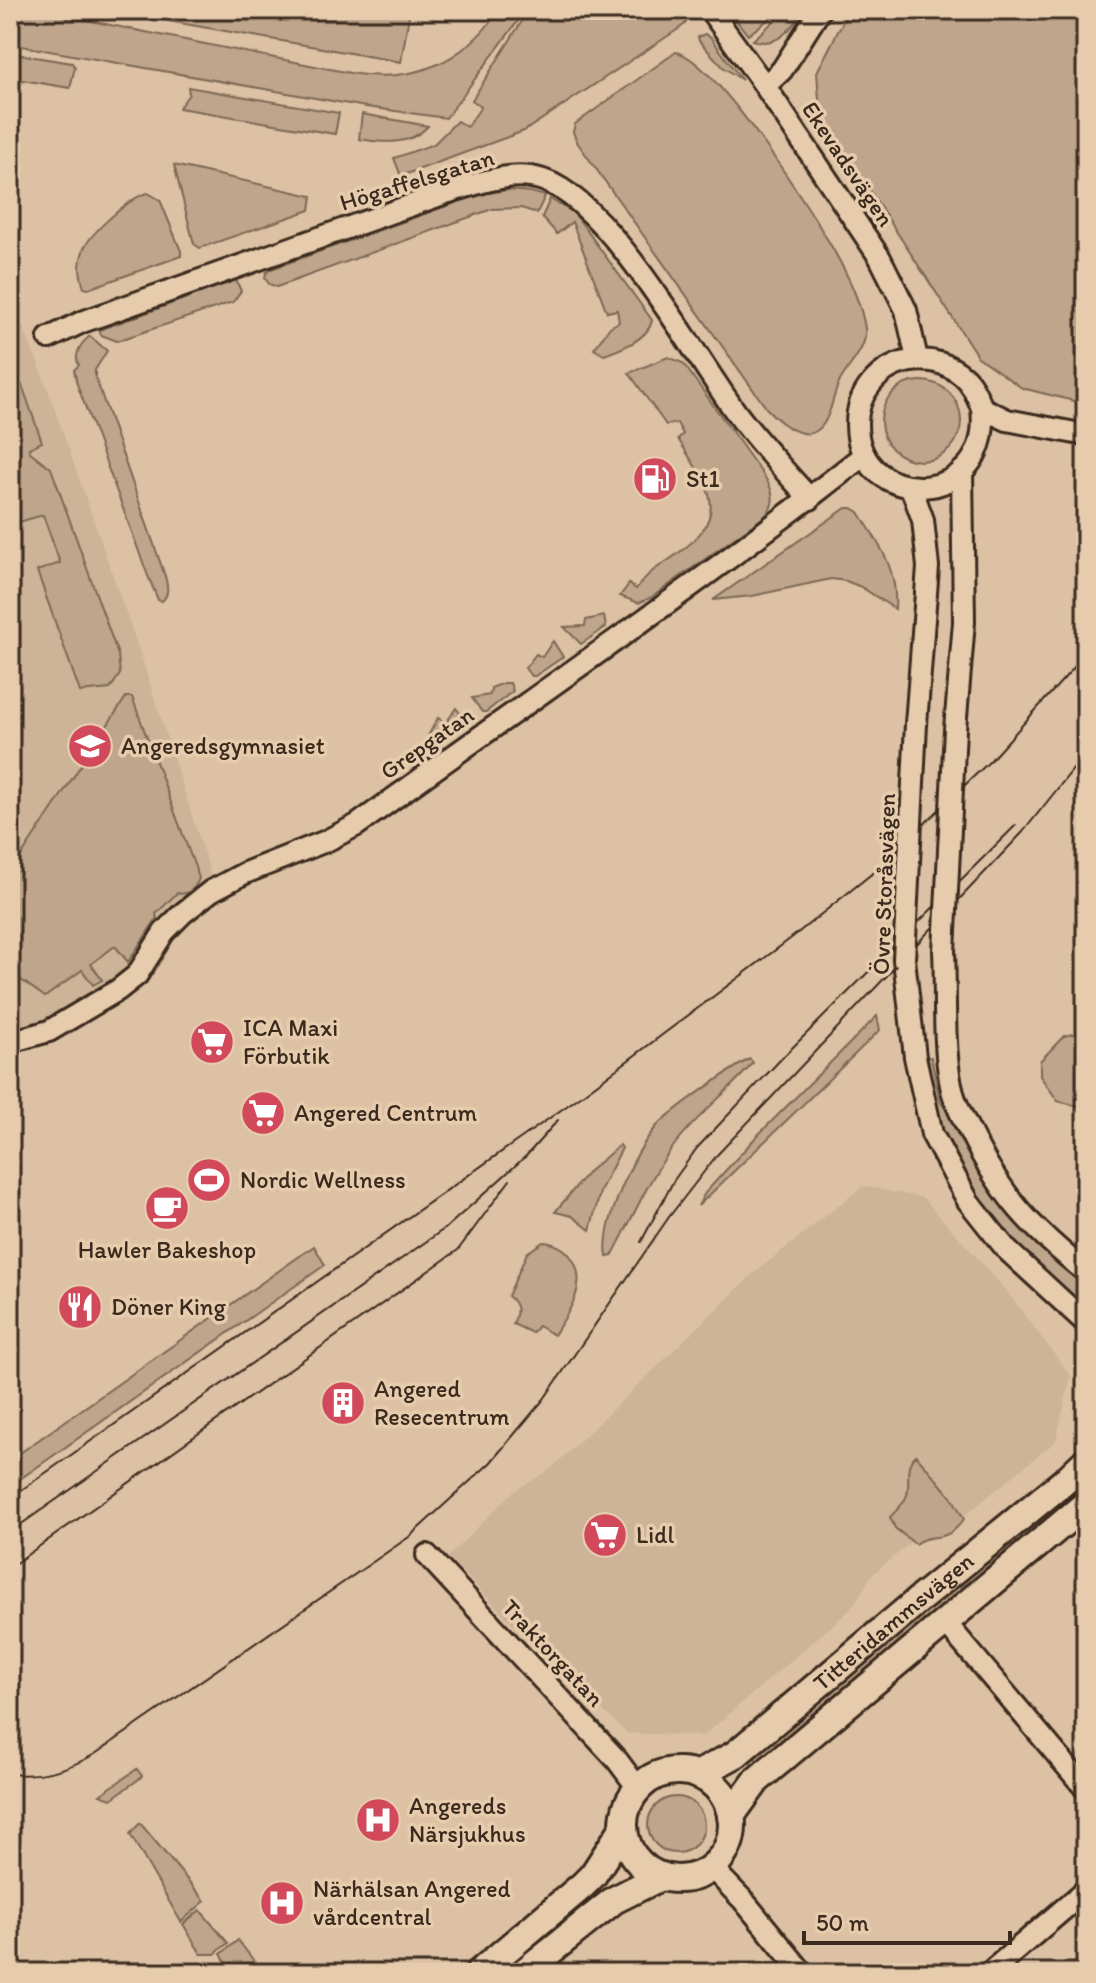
<svg xmlns="http://www.w3.org/2000/svg" width="1096" height="1983" font-family="Itim,sans-serif">
  <rect width="100%" height="100%" fill="#dcc1a4"/>
  <filter id="ink" filterUnits="userSpaceOnUse"><feTurbulence type="fractalNoise" baseFrequency=".0125" numOctaves="2"/><feDisplacementMap in="SourceGraphic" scale="16" xChannelSelector="R" yChannelSelector="G"/><feConvolveMatrix kernelMatrix="1 2 1 2 8 2 1 2 1" color-interpolation-filters="sRGB"/></filter>
  <g filter="url(#ink)">
    <g fill="#cdb397">
      <polygon points="10,296 41,370 142,659 213,882 132,966 10,1045"/>
      <polygon points="863,1186 923,1198 1003,1287 1071,1376 1056,1441 958,1521 917,1537 871,1576 851,1609 703,1736 627,1733 551,1663 448,1557 513,1492 551,1469 752,1275"/>
    </g>
    <g fill="#bea58b" stroke="#7c6854" stroke-width="2">
      <path d="M10,10H36L350,73C412,84 464,63 499,10H526L446,118L366,107L10,44Z"/>
      <polygon points="105,10 410,10 401,62"/>
      <polygon points="529,10 689,10 691,14 685,24 677,30 524,131 401,176 394,158 434,144 457,121 467,127 481,107 472,100"/>
      <polygon points="744,10 781,10 748,35 735,19"/>
      <path d="M786,10H799L803,13C789,30 778,48 753,40Z"/>
      <polygon points="849,10 1086,10 1086,404 1022,388 978,357 820,114 817,72"/>
      <polygon points="705,34 711,38 742,80 723,67 699,41 698,37"/>
      <path d="M676,52C716,60 818,220 839,260C850,280 861,304 865,328C868,348 849,364 840,381C834,392 833,404 828,415C814,451 783,426 767,409L577,142L573,132L575,124Z"/>
      <polygon points="10,53 72,63 75,67 70,88 10,78"/>
      <polygon points="188,87 339,113 335,134 179,108 189,94"/>
      <path d="M362,114L428,126C410,146 383,143 359,139Z"/>
      <polygon points="174,165 312,196 310,210 200,248 194,244"/>
      <polygon points="508,190 531,192 545,196 537,213 521,208 492,209 277,287 269,284 265,278 266,273 271,269 455,203 482,194"/>
      <path d="M148,193L160,200L181,251V256L88,289L84,288C80,275 78,265 83,251C88,235 131,196 148,193Z"/>
      <path d="M550,199L574,213L652,320C649,339 621,349 604,355L594,349L610,327L619,322L617,310L607,312L572,222L557,234L542,217Z"/>
      <polygon points="236,280 241,291 233,302 117,341 101,335 99,330"/>
      <path d="M90,336L107,351L95,370V376L165,576C167,585 170,594 162,601L158,600L148,576L77,384L74,370L79,365C73,355 81,343 90,336Z"/>
      <path d="M668,357L683,363L766,479C774,493 776,504 765,516L652,597L639,603L620,596L629,584L636,589C648,572 656,569 673,557C734,515 710,490 678,439L683,434L677,423L666,425L629,373Z"/>
      <circle cx="921" cy="421" r="40"/>
      <polygon points="22,385 42,442 29,448 30,452 51,468 118,655 120,674 110,689 80,692 37,571 60,563 43,515 19,522 10,496 10,389"/>
      <path d="M846,508H852L859,512C879,545 898,568 895,609L861,587L846,581L831,579L752,596L713,600Z"/>
      <polygon points="604,616 606,627 581,644 564,627 585,626 586,620"/>
      <polygon points="553,641 563,657 535,676 531,676 525,668 536,654 542,657"/>
      <polygon points="504,683 510,683 513,691 486,712 482,712 472,698 490,695 491,688"/>
      <path d="M126,697H132L199,878C196,888 188,896 177,893L156,914L157,918L128,962L115,946L91,964L102,980L93,985L82,970L45,997L10,972V873Z"/>
      <polygon points="456,708 468,723 442,741 434,743 428,736 438,718 446,723"/>
      <polygon points="877,1016 880,1030 698,1206 705,1193 757,1136"/>
      <polygon points="1086,1031 1086,1108 1058,1101 1040,1076 1040,1061 1064,1036"/>
      <path d="M931,1057L940,1101L958,1127L987,1185L1033,1241L1086,1283V1310C1063,1286 1036,1268 1013,1245C963,1196 936,1126 926,1058Z"/>
      <path d="M750,1059L753,1063C729,1091 699,1114 676,1143C649,1177 633,1218 612,1256L607,1257C601,1224 634,1153 656,1127C668,1113 732,1068 750,1059Z"/>
      <polygon points="620,1145 622,1148 601,1189 590,1230 572,1216 555,1212 589,1171"/>
      <path d="M543,1242C555,1243 564,1247 571,1257C590,1283 569,1312 554,1335L538,1326L532,1333L513,1324C518,1312 519,1305 508,1296L527,1253Z"/>
      <polygon points="314,1246 325,1265 10,1486 10,1460"/>
      <path d="M916,1455L953,1499L964,1519C945,1546 932,1531 915,1544L895,1528L890,1517C897,1510 904,1504 907,1495C911,1479 903,1467 916,1455Z"/>
      <polygon points="1086,1472 1086,1493 760,1764 751,1754"/>
      <polygon points="137,1769 142,1776 139,1779 111,1799 100,1795"/>
      <circle cx="676" cy="1825" r="28"/>
      <polygon points="140,1823 205,1901 181,1922 130,1834"/>
      <polygon points="588,1895 594,1902 509,1973 499,1973 566,1916"/>
      <polygon points="200,1910 228,1943 215,1954 201,1954 183,1924"/>
      <polygon points="238,1940 254,1961 248,1973 232,1973 221,1954"/>
    </g>
    <g fill="none" stroke-linecap="round" stroke-linejoin="round">
      <g stroke="#3b2a1e" stroke-width="26">
        <g id="minor">
          <polyline points="710,10 765,86 880,258 906,310 917,359"/>
          <polyline points="765,86 782,70 820,10"/>
          <path d="M49,338L82,322L443,194C474,185 511,169 543,180C608,201 693,353 735,411C758,442 784,470 810,499"/>
          <path d="M982,408C994,510 857,511 857,424C857,409 861,396 871,384C893,356 936,352 963,376C973,385 977,396 982,408L1007,420L1086,435"/>
          <polyline points="911,487 923,520 928,567 916,724"/>
          <polyline points="955,729 964,622 962,471"/>
          <path d="M944,951C946,991 943,1041 950,1080C953,1099 961,1115 970,1132C1002,1197 1029,1226 1086,1272"/>
          <polyline points="904,959 915,1057 932,1134 968,1201 1007,1250 1086,1323"/>
          <path d="M10,1042L49,1031L118,990L137,975L164,932L183,913L211,891L245,873L326,841L357,825C526,702 700,585 864,455"/>
          <polyline points="427,1555 617,1760 638,1788"/>
          <polyline points="945,1622 1086,1789"/>
          <polyline points="711,1867 743,1900 803,1973"/>
          <polyline points="989,1973 1086,1890"/>
        </g>
      </g>
      <g stroke="#3b2a1e" stroke-width="32">
        <g id="tertiary">
          <circle cx="678" cy="1825" r="54"/>
          <path id="s1" d="M697,1775L736,1754L922,1597L1066,1480L1086,1461"/>
          <polyline points="731,1816 757,1780 1086,1504"/>
          <polyline points="479,1973 583,1885 593,1875 624,1827"/>
          <polyline points="523,1973 614,1900 662,1876"/>
        </g>
      </g>
      <use href="#minor" stroke="#e6cbad" stroke-width="20"/>
      <use href="#tertiary" stroke="#e6cbad" stroke-width="26"/>
      <g stroke="#3b2a1e" stroke-width="2">
        <polyline points="641,1242 674,1180 697,1148 783,1057 1016,825"/>
        <polyline points="10,1498 578,1098 790,939 874,872 989,762 1086,654"/>
        <polyline points="10,1532 447,1227 526,1156 558,1120"/>
        <polyline points="10,1567 458,1250 510,1180"/>
        <path d="M10,1774C42,1777 67,1770 95,1754L409,1537L490,1463L544,1399L669,1217L717,1155L1023,832L1086,753"/>
      </g>
      <g stroke="#3b2a1e" stroke-width="26" stroke-linecap="butt">
        <g id="minor-bridge">
          <polyline points="944,951 955,729"/>
          <polyline points="904,959 916,724"/>
        </g>
      </g>
      <use href="#minor-bridge" stroke="#e6cbad" stroke-width="20"/>
    </g>
  </g>
  <defs>
    <g id="fuel-disc" transform="scale(2.3)"><circle r="9.5" fill="#d1495b" stroke="#e6cbad"/><path d="M-5.5-6h7V0h2V4h1.3V-2.5L3-4.5l.8-.8L6-3V5H2.5V1h-1V6h-7ZM-4.2-4.7v3.2H.2V-4.7Z" fill="#fff"/></g>
    <g id="school-disc" transform="scale(2.3)"><circle r="9.5" fill="#d1495b" stroke="#e6cbad"/><path d="M0-5L7-2L0 1L-7-2ZM-4 1L0 2.5L4 1V4Q0 6-4 4Z" fill="#fff"/></g>
    <g id="supermarket-disc" transform="scale(2.3)"><circle r="9.5" fill="#d1495b" stroke="#e6cbad"/><path d="M-6-5.5h2.5l.6 2H6L4.5 2H-2.5L-4.4-4H-6ZM-1.5 3.2a1.3 1.3 0 1 0 .1 0ZM3 3.2a1.3 1.3 0 1 0 .1 0Z" fill="#fff"/></g>
    <g id="stadium-disc" transform="scale(2.3)"><circle r="9.5" fill="#d1495b" stroke="#e6cbad"/><path d="M0-5a6.5 5 0 1 0 0 10a6.5 5 0 1 0 0-10ZM-3.5-1.8h7v3.6h-7Z" fill="#fff"/></g>
    <g id="cafe-disc" transform="scale(2.3)"><circle r="9.5" fill="#d1495b" stroke="#e6cbad"/><path d="M-5.5-4.5H6V0H3Q3 3.5 0 3.5H-2.5Q-5.5 3.5-5.5 0ZM3-3.2v2h1.7v-2ZM-6 4.5H4V6H-6Z" fill="#fff"/></g>
    <g id="restaurant-disc" transform="scale(2.3)"><circle r="9.5" fill="#d1495b" stroke="#e6cbad"/><path d="M-5-6h1v4h1v-4h1v4h1v-4h1v5L-1.5 .5V6h-2V.5L-5-1ZM5-6V6H3V1.5H1.5Q1.5-4 5-6Z" fill="#fff"/></g>
    <g id="building-disc" transform="scale(2.3)"><circle r="9.5" fill="#d1495b" stroke="#e6cbad"/><path d="M-4-6H4V6H1V3H-1V6H-4ZM-2.5-4.3h1.7v1.8h-1.7ZM.8-4.3h1.7v1.8H.8ZM-2.5-1h1.7V.8h-1.7ZM.8-1h1.7V.8H.8Z" fill="#fff"/></g>
    <g id="hospital-disc" transform="scale(2.3)"><circle r="9.5" fill="#d1495b" stroke="#e6cbad"/><path d="M-5-5h3v3.5h4V-5h3V5h-3V1.5h-4V5h-3Z" fill="#fff"/></g>
  </defs>
  <g fill-rule="evenodd">
    <use href="#fuel-disc" x="655" y="479"/>
    <use href="#school-disc" x="90" y="746"/>
    <use href="#supermarket-disc" x="212" y="1042"/>
    <use href="#supermarket-disc" x="263" y="1113"/>
    <use href="#stadium-disc" x="209" y="1180"/>
    <use href="#cafe-disc" x="167" y="1208"/>
    <use href="#restaurant-disc" x="80" y="1307"/>
    <use href="#building-disc" x="343" y="1403"/>
    <use href="#supermarket-disc" x="605" y="1535"/>
    <use href="#hospital-disc" x="378" y="1820"/>
    <use href="#hospital-disc" x="282" y="1903"/>
  </g>
  <g text-anchor="middle" stroke-width="7" stroke-linejoin="round" paint-order="stroke">
    <g font-size="24" fill="#3b2a1e" stroke="#e6cbad">
      <text transform="translate(848 164) rotate(56)" y="8">Ekevadsvägen</text>
      <text transform="translate(417 180) rotate(-17)" y="8">Högaffelsgatan</text>
      <text transform="translate(427 743) rotate(-35)" y="8">Grepgatan</text>
      <text transform="translate(884 884) rotate(-88)" y="8">Övre Storåsvägen</text>
      <text dy="8" stroke="none"><textPath href="#s1" startOffset="250">Titteridammsvägen</textPath></text>
      <text transform="translate(553 1653) rotate(47)" y="8">Traktorgatan</text>
    </g>
    <g font-size="24" fill="#3b2a1e" stroke="#e6cbad" text-anchor="start">
      <text x="686" y="487">St1</text>
      <text x="121" y="754">Angeredsgymnasiet</text>
      <text x="243" y="1036">ICA Maxi<tspan x="243" dy="28">Förbutik</tspan></text>
      <text x="294" y="1121">Angered Centrum</text>
      <text x="240" y="1188">Nordic Wellness</text>
      <text x="167" y="1258" text-anchor="middle">Hawler Bakeshop</text>
      <text x="111" y="1315">Döner King</text>
      <text x="374" y="1397">Angered<tspan x="374" dy="28">Resecentrum</tspan></text>
      <text x="636" y="1543">Lidl</text>
      <text x="409" y="1814">Angereds<tspan x="409" dy="28">Närsjukhus</tspan></text>
      <text x="313" y="1897">Närhälsan Angered<tspan x="313" dy="28">vårdcentral</tspan></text>
    </g>
  </g>
  <rect width="1096" height="1983" fill="none" stroke="#e6cbad" stroke-width="40"/>
  <rect x="20" y="20" width="1056" height="1943" fill="none" stroke="#3b2a1e" stroke-width="3" filter="url(#ink)"/>
  <path d="M804 1931v12h206v-12" fill="none" stroke="#3b2a1e" stroke-width="4"/>
  <text x="816" y="1931" font-size="24" fill="#3b2a1e" stroke="#e6cbad" stroke-width="6" paint-order="stroke">50 m</text>
</svg>
